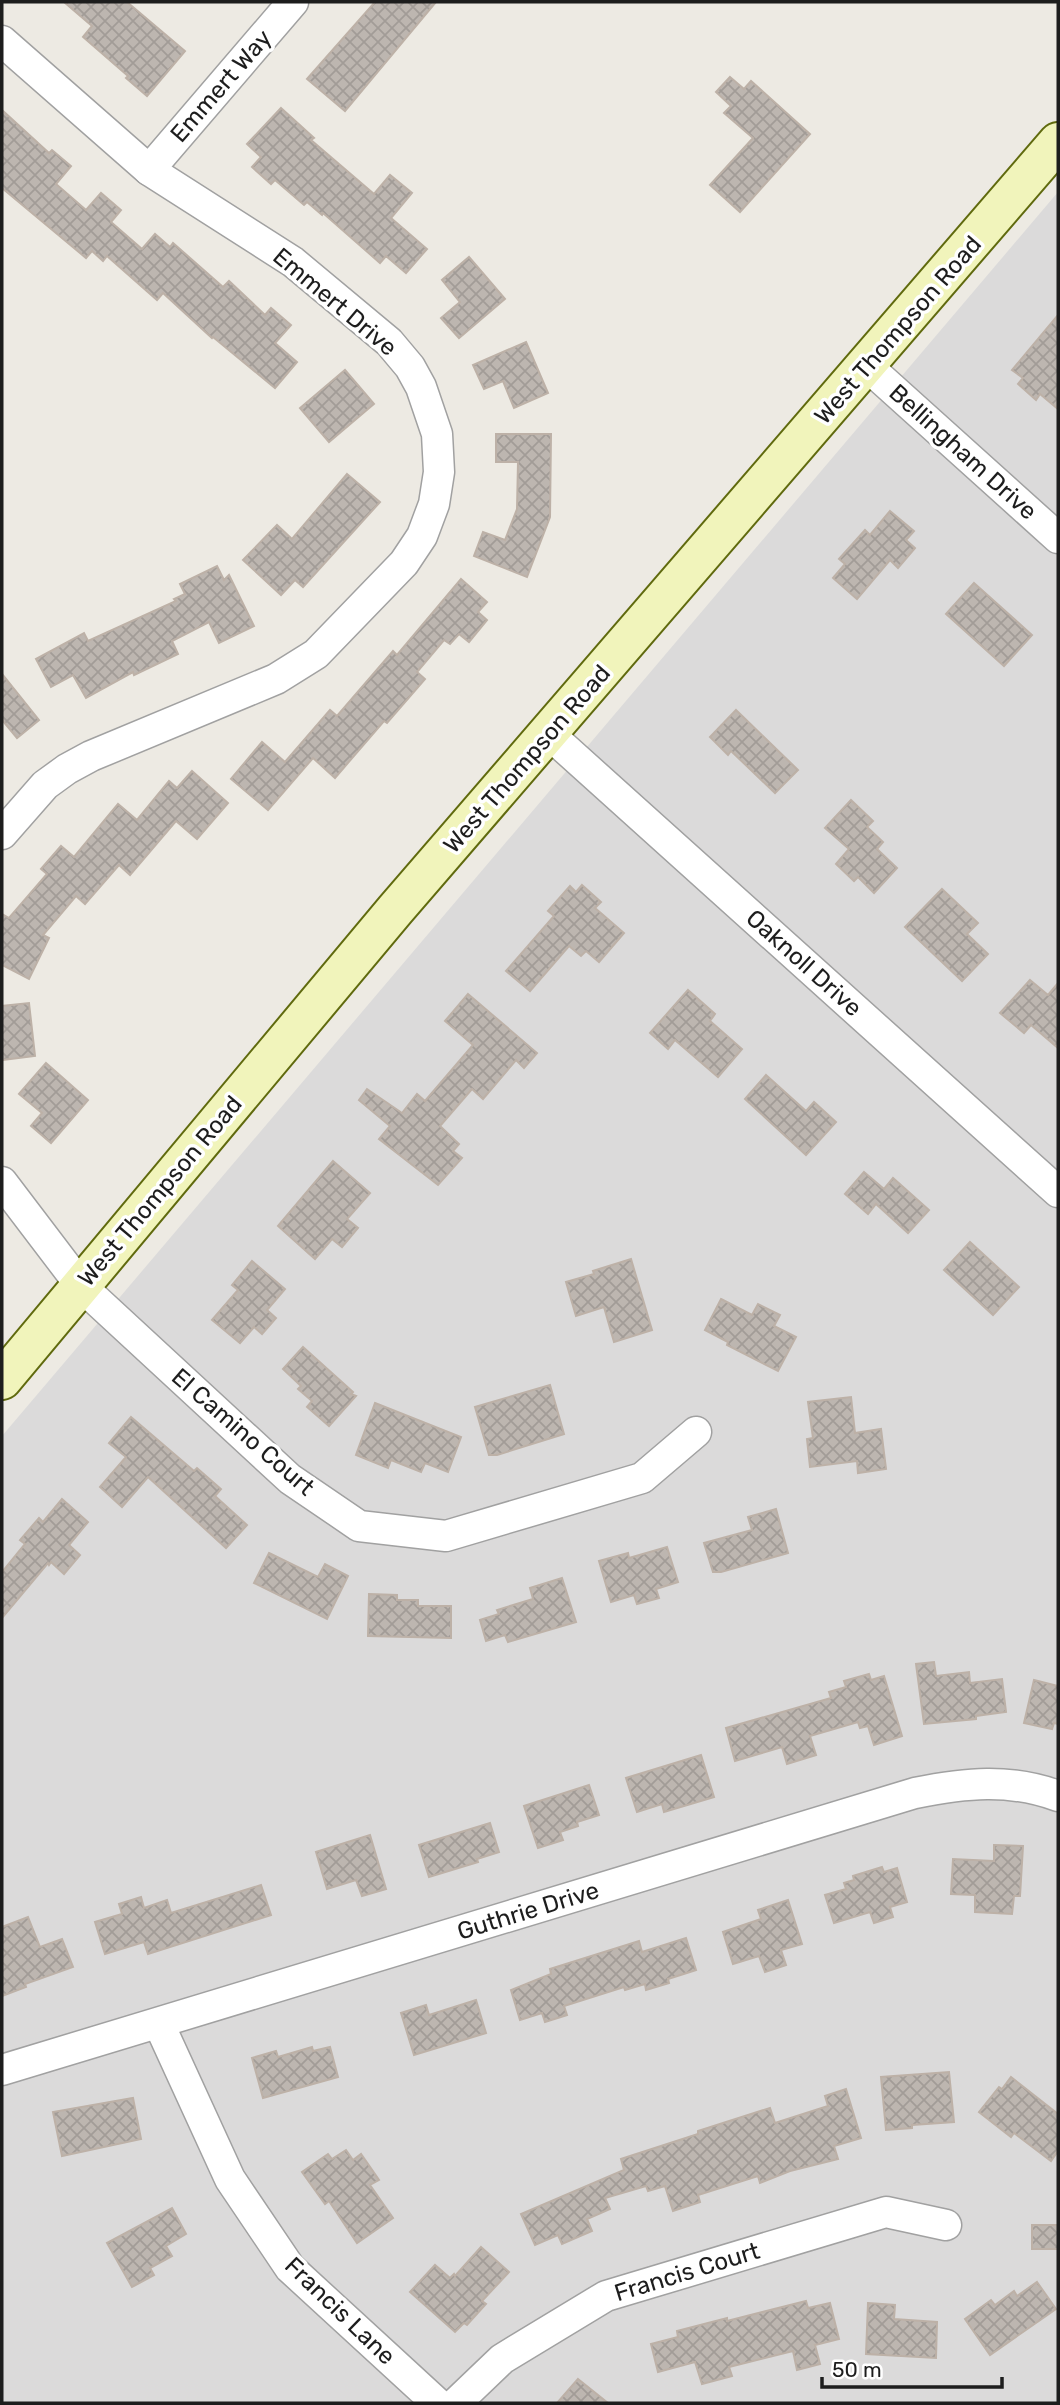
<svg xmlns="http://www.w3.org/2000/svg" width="1060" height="2405" font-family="Rubik,sans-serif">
  <defs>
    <pattern id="building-cross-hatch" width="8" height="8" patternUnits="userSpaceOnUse" patternTransform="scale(1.75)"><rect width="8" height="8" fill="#bdb6b0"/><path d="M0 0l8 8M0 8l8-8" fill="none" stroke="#a29c97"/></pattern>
  </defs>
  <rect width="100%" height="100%" fill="#edeae3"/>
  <polygon fill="#dbdada" points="1058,192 1058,2403 2,2403 2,1436"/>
  <g fill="url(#building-cross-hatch)" stroke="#bdb1a7" stroke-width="2">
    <polygon points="64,2 127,2 185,51 147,96 126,78 128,76 83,37 92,26"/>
    <polygon points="375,2 436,2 345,111 307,79"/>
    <polygon points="730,77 744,89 751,81 810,134 740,212 710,185 753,138 724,113 731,106 716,92"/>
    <polygon points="281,108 314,138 311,140 374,194 390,175 412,193 391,218 427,249 406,273 386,256 380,263 323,213 322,215 307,202 304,205 275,180 271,184 252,167 261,157 247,144"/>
    <polygon points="2,110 49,153 52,150 71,166 56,184 86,210 101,193 121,210 111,222 142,249 155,234 170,247 173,243 223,287 229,281 265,315 271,308 291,325 275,343 297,362 275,388 213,337 212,338 163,293 157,300 107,256 103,261 92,251 86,258 2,188"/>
    <polygon points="469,257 505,299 459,338 441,318 460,302 442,280"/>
    <polygon points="1058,315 1058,409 1040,394 1036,400 1018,384 1023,378 1012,370"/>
    <polygon points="526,342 548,393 514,408 503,381 484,389 473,365"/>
    <polygon points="345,370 374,404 329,442 300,408"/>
    <polygon points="496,434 551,434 550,517 527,577 474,556 483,532 505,540 517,509 518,462 496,462"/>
    <polygon points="347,474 380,502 303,587 295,580 281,595 243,560 277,525 292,539"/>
    <polygon points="890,511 914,531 906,540 915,548 898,568 890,560 857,599 833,578 845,564 839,559 865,530 870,535"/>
    <polygon points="217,566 224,580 229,575 254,626 219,643 209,622 172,641 178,654 134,675 133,672 86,698 73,675 51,687 36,659 84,633 88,641 176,601 174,599 185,594 180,584"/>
    <polygon points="461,579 487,602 478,612 487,620 469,642 459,634 450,644 444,640 417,672 425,679 387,723 384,721 335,778 313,758 268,810 231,779 262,742 285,762 330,710 337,716 393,651 397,655"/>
    <polygon points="974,583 1032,635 1004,666 946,614"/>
    <polygon points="2,674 39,720 17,738 2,720"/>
    <polygon points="736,710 798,770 775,793 731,751 728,755 710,737"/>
    <polygon points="192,771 228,803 197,839 176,821 130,875 119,865 85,904 76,896 43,935 49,938 29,979 2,965 2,914 9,918 47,874 41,869 61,846 74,857 118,804 137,820 169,781 177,788"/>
    <polygon points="851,800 873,821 867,827 883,842 877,849 897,868 874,893 858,877 854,881 836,864 849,849 825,828"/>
    <polygon points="582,885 601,902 595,908 624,933 599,962 586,951 581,956 569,946 530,991 506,971 554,916 548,911 570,886 576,892"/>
    <polygon points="942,889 978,923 967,934 988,954 962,981 905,927"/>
    <polygon points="1030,980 1048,995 1058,983 1058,1048 1031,1025 1024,1033 1000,1013"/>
    <polygon points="688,990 715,1014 710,1021 742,1049 718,1077 675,1040 668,1049 650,1033"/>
    <polygon points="468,994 537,1053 524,1068 516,1060 483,1099 472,1089 440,1126 459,1144 453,1151 462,1158 438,1185 379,1139 390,1126 359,1100 367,1089 402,1113 417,1094 425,1101 473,1045 445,1021"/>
    <polygon points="29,1003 35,1056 2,1060 2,1006"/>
    <polygon points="46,1063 88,1100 51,1143 31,1126 42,1113 19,1094"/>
    <polygon points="766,1075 806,1111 814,1102 836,1122 806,1155 745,1099"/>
    <polygon points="333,1161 370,1193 347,1219 358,1228 342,1247 332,1239 315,1259 278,1226"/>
    <polygon points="864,1172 884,1189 893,1178 929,1210 908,1233 876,1204 868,1214 845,1194"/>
    <polygon points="970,1242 1019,1287 993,1315 944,1270"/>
    <polygon points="631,1259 652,1330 614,1342 604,1307 576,1316 566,1282 594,1274 593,1271"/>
    <polygon points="252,1261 285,1289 267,1310 276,1318 262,1334 254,1327 240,1343 212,1320 238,1290 232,1285"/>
    <polygon points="721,1299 752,1315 758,1304 780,1315 774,1326 796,1337 778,1371 727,1345 728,1342 705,1330"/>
    <polygon points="303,1347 353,1392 351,1394 356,1396 329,1426 307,1407 312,1401 298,1389 301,1386 283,1369"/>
    <polygon points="550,1385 564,1434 497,1455 489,1455 475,1407"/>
    <polygon points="851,1397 855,1433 881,1429 886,1469 858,1473 857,1461 810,1467 807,1439 813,1438 808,1402"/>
    <polygon points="375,1403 461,1437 448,1472 425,1463 421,1472 391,1460 388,1468 356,1455"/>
    <polygon points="131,1417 194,1471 197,1468 221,1489 215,1496 247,1525 226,1548 148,1477 122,1507 100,1487 126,1457 109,1443"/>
    <polygon points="62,1499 88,1522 69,1545 80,1555 64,1574 51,1562 49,1565 48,1563 2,1618 2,1572 25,1544 20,1540 39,1518 43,1522"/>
    <polygon points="776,1509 788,1553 721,1572 713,1572 704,1543 752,1530 748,1517"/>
    <polygon points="667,1547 678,1582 656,1589 659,1598 637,1604 634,1595 611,1602 599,1561 628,1553 629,1558"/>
    <polygon points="269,1553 318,1577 325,1564 348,1576 327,1619 254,1583"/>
    <polygon points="562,1578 576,1622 508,1642 505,1635 486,1641 480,1620 499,1614 497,1610 533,1599 530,1588"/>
    <polygon points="369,1594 397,1595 397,1600 418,1600 418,1606 451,1606 451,1638 368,1636"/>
    <polygon points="934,1662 936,1676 969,1672 970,1683 1002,1679 1006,1712 976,1716 976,1719 924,1724 916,1664"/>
    <polygon points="869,1674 871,1680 884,1676 902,1736 874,1745 868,1726 860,1728 858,1722 810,1736 816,1755 787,1764 782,1747 735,1761 726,1728 831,1698 829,1692 846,1687 844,1681"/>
    <polygon points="1034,1680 1058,1686 1058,1724 1054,1723 1052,1729 1024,1723"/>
    <polygon points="701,1755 714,1797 664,1812 662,1804 637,1812 626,1778"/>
    <polygon points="589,1785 599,1815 577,1822 578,1826 560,1832 563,1840 538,1848 524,1806"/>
    <polygon points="490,1823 499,1852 477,1859 478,1862 429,1877 419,1845"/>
    <polygon points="370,1835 386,1889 362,1896 356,1880 327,1889 316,1852"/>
    <polygon points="994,1845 1023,1846 1020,1896 1014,1896 1012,1914 975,1912 975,1895 951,1894 953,1859 994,1861"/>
    <polygon points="882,1867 884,1872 897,1868 907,1902 890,1907 893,1917 874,1923 870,1912 834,1923 825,1895 846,1889 844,1883 854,1880 853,1876"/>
    <polygon points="261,1885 271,1915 148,1954 144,1942 105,1954 95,1922 122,1914 119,1904 141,1897 144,1908 167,1900 171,1913"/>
    <polygon points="788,1900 802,1944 781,1950 786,1965 765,1972 759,1956 733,1964 723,1932 761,1919 758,1910"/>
    <polygon points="28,1917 40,1947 62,1939 73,1967 25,1984 26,1987 2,1996 2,1927"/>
    <polygon points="686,1938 696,1970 668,1979 669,1983 646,1990 645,1984 625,1990 624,1987 564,2006 567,2015 545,2022 542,2013 520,2020 511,1990 551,1974 550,1969 639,1941 642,1952"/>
    <polygon points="476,2000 486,2033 414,2055 401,2013 426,2005 429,2015"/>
    <polygon points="312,2047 313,2051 330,2047 338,2077 263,2098 252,2058 276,2051 278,2057"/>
    <polygon points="949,2072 954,2122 912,2125 912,2128 886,2130 881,2077"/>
    <polygon points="1011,2077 1058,2114 1058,2151 1051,2161 1014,2133 1011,2137 979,2112 999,2087 1002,2089"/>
    <polygon points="846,2089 861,2138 834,2146 838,2159 790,2171 760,2183 758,2176 698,2195 700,2202 673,2211 665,2186 648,2191 646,2186 605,2198 610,2209 587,2219 592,2231 562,2244 558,2235 535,2245 521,2214 624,2170 621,2159 698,2134 698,2131 770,2108 775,2123 828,2106 825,2096"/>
    <polygon points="133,2098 141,2139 62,2156 53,2112"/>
    <polygon points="346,2150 353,2160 361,2154 379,2180 370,2185 393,2218 357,2243 329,2201 325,2204 302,2172 328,2154 332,2159"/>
    <polygon points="172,2208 186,2234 166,2246 172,2256 150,2268 154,2275 132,2287 107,2243"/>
    <rect x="1032" y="2225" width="26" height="24"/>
    <polygon points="481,2247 509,2272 482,2301 486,2304 467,2325 464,2323 455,2332 410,2292 435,2265 450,2278 454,2274 455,2276"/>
    <polygon points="1037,2282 1056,2309 990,2355 965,2319 991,2300 995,2305 1014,2291 1017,2296"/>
    <polygon points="806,2301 808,2308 830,2303 839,2339 815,2345 820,2364 797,2370 793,2351 729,2367 732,2376 702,2384 695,2362 658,2372 651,2344 678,2337 677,2331 727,2318 727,2321"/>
    <polygon points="868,2303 895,2305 894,2319 937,2322 936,2358 866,2354"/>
    <polygon points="578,2379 608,2403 557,2403"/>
  </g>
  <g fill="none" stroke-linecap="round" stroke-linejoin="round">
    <g stroke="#a1a1a1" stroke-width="33">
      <g id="street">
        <polyline points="2,41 149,170 293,262 389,342 410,367 421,387 437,434 439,472 434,504 422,536 404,563 316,654 276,679 91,756 67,769 45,785 2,834"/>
        <polyline points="149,170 293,2"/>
        <polyline points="867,366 1058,538"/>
        <polyline points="549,734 1058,1192"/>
        <polyline points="2,1182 81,1286 290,1479 359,1526 446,1536 642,1478 696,1432"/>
        <polyline points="159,2024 230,2179 290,2268 437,2403"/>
        <path d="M2,2070L915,1793C965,1783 1009,1778 1058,1796"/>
        <polyline points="456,2403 502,2359 606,2296 886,2212 946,2225"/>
      </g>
    </g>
    <g stroke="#606a0e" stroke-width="42">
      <polyline id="secondary" points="2,1380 395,910 1058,142"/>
    </g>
    <use href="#street" stroke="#fff" stroke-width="30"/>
    <use href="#secondary" stroke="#f1f4bb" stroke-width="38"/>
  </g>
  <g text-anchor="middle" stroke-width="7" stroke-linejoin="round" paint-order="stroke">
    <g font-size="24" fill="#1d1d1d" stroke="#fff">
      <text transform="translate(221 86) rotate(-49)" y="8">Emmert Way</text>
      <text transform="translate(335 302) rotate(40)" y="8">Emmert Drive</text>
      <text transform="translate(898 330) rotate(-49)" y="8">West Thompson Road</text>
      <text transform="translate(963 452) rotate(42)" y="8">Bellingham Drive</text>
      <text transform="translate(527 759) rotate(-49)" y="8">West Thompson Road</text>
      <text transform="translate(804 963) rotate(42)" y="8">Oaknoll Drive</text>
      <text transform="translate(160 1191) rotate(-50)" y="8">West Thompson Road</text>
      <text transform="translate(243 1432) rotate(41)" y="8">El Camino Court</text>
      <text transform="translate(528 1911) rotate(-17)" y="8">Guthrie Drive</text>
      <text transform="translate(687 2272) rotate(-17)" y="8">Francis Court</text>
      <text transform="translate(340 2311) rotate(44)" y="8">Francis Lane</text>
    </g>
  </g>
  <rect width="1060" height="2405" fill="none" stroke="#1d1d1d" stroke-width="7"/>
  <path d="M822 2377v10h180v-10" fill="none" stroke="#1d1d1d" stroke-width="3.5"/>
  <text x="832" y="2377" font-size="21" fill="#1d1d1d" stroke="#ffffff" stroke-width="5" paint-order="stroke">50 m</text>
</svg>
